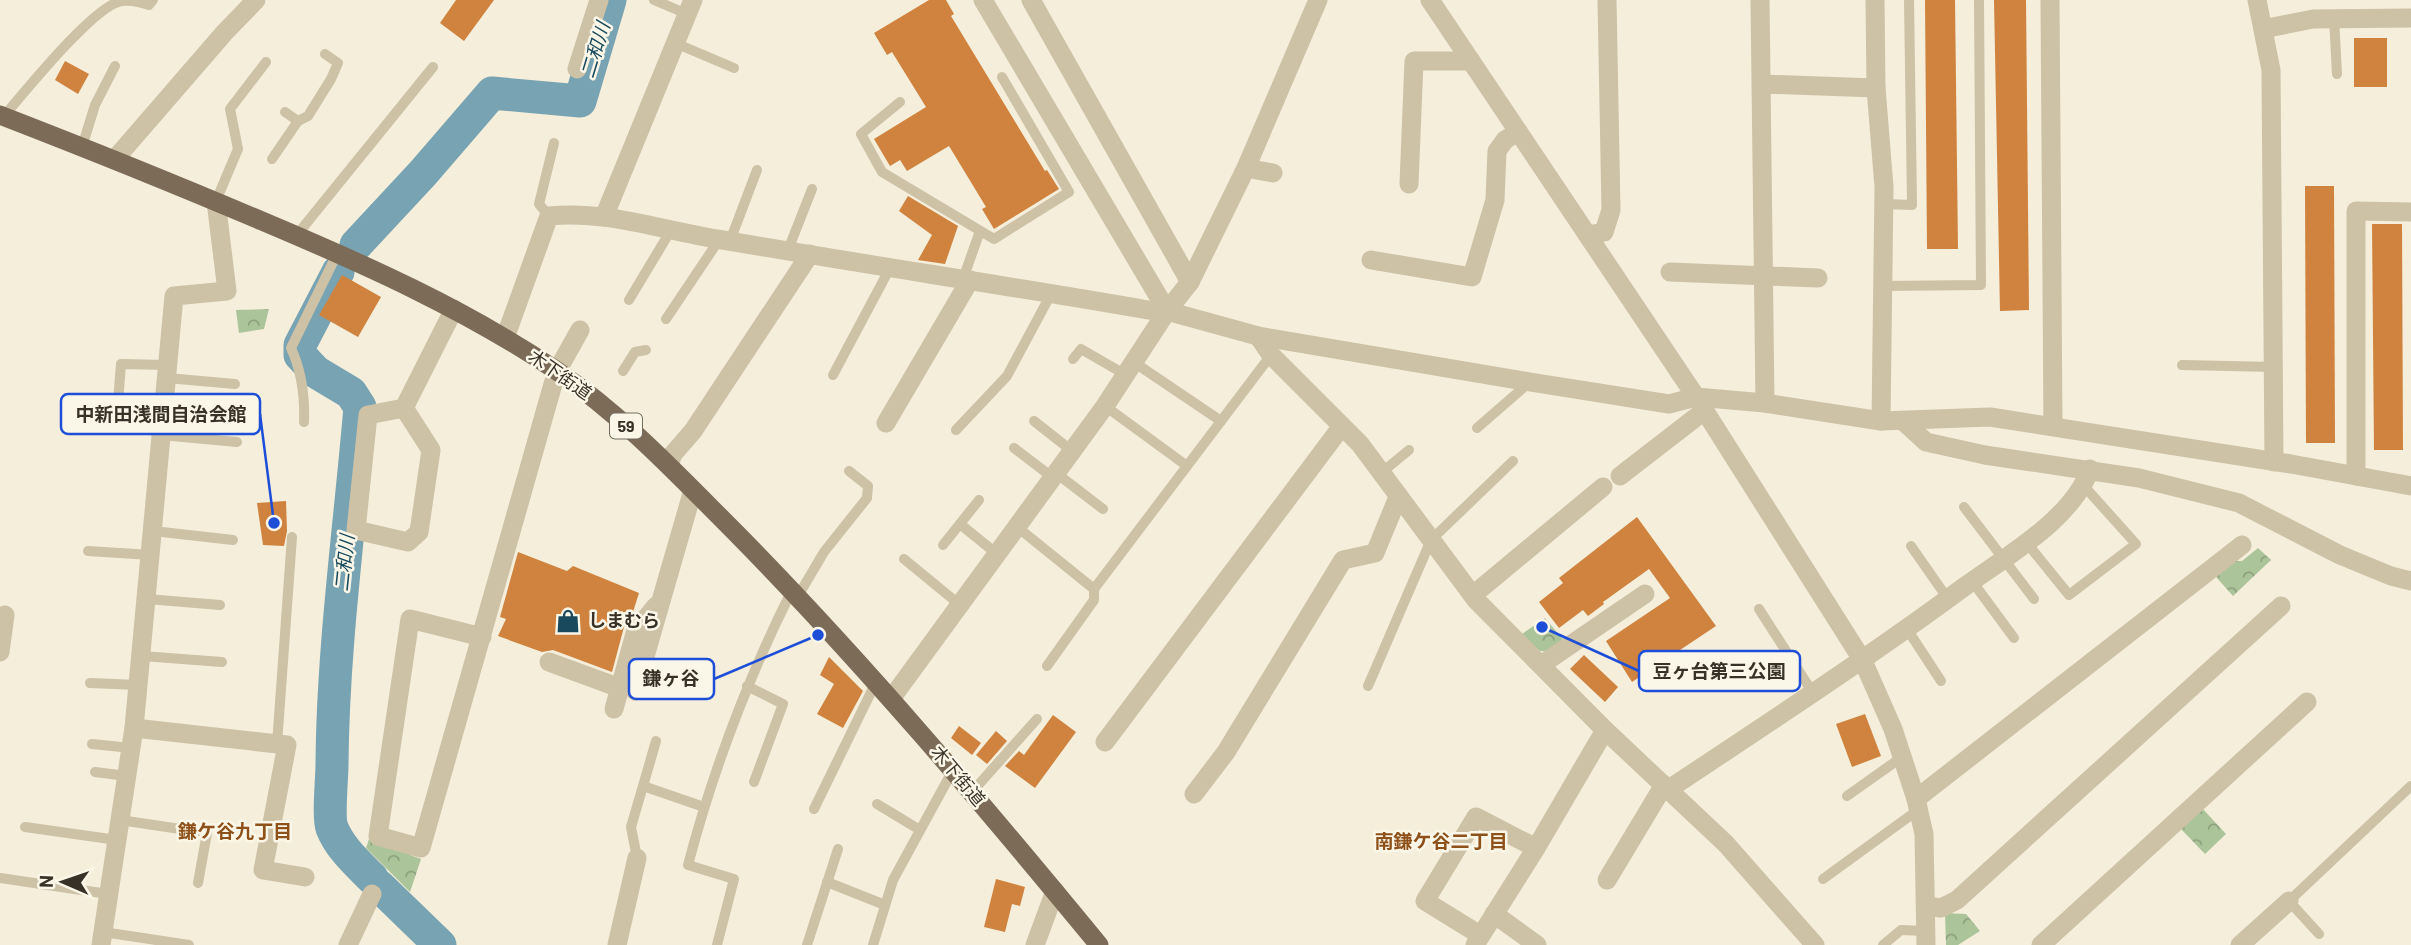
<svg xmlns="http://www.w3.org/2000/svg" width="2411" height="945" font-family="Barlow,'Noto Sans JP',sans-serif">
  <defs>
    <pattern id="forest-crowns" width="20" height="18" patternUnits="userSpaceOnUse" patternTransform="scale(1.75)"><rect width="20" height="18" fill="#acc49a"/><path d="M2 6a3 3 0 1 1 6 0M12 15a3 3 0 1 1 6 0" fill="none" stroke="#8da07e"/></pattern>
  </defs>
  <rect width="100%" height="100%" fill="#f4eedb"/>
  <g fill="url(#forest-crowns)">
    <polygon points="269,309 264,329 239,333 236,310"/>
    <polygon points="2258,548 2271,560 2233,596 2216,577 2235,561 2242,561"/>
    <path d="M1545,618L1565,642C1546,656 1535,654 1519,636Z"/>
    <polygon points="2202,808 2226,834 2205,854 2180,828"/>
    <polygon points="369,839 411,851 410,855 421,859 410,892 366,848"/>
    <polygon points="1945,913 1966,914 1980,931 1958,945 1946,945"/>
  </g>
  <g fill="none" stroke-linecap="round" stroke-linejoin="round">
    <g stroke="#78a3b3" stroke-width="33">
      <polyline points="356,245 423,173 492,93 580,101 610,0"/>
      <path d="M338,272L300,345V355L316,372L351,393L360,407C350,526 333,644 332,764C332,778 328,817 332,828C340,848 357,863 372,878"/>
      <polyline points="379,886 440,945"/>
    </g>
  </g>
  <g fill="#cf833e">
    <polygon points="456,0 494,0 464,41 440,23"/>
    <polygon points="929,0 946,0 954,14 951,16 1045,171 1047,170 1059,189 994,229 982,209 986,207 949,146 907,171 900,160 890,166 874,139 926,107 892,52 887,55 874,33"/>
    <polygon points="1925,0 1955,0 1958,249 1927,249"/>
    <polygon points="1994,0 2026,0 2029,310 2000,311"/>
    <rect x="2354" y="38" width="33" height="49"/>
    <polygon points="65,61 89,74 78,94 55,80"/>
    <polygon points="2305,186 2334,186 2335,443 2306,443"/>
    <polygon points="908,196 958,226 945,264 918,260 932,235 899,211"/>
    <polygon points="2372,224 2402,224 2403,450 2374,450"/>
    <polygon points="342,275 381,297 358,337 319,315"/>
    <polygon points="286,501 287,531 284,546 263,545 257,503"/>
    <polygon points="1637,517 1716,626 1632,682 1606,641 1670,598 1649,569 1603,602 1604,604 1588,616 1583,610 1559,628 1539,602 1563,583 1559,578"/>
    <polygon points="518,552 567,571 573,566 639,593 632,615 624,627 612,672 553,650 542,652 498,636 506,619 500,617"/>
    <polygon points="1584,655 1618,687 1605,702 1570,669"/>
    <polygon points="829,657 863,691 843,728 817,714 834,684 820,675"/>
    <polygon points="1865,714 1881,756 1852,767 1836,724"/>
    <polygon points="1053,715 1076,732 1035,788 1005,766 1019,751 1024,755"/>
    <polygon points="959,726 981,743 972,755 951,738"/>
    <polygon points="996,731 1007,741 987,764 976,755"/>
    <polygon points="996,879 1025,887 1020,906 1012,904 1005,932 984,927"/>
  </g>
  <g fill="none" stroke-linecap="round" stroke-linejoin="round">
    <g stroke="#cdc1a6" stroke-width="10">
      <polyline points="654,0 687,14"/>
      <polyline points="2334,18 2337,74"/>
      <polyline points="675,43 734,68"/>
      <polyline points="900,102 861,134 882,172 994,239 1069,192 1002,77"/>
      <polyline points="285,112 298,121"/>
      <path d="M4,116C24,93 95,4 122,1C130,0 140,2 149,5L153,0"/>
      <polyline points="82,147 95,105 115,66"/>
      <polyline points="272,159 298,121 308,116 331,79 338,63 325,54"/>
      <polyline points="216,201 238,149 230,109 266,62"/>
      <polyline points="1885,204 1912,205 1909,0"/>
      <polyline points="549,216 539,204 554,143"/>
      <polyline points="296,236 433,67"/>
      <polyline points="730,241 757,170"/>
      <polyline points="788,250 812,189"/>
      <polyline points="963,279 980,231"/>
      <polyline points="1883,286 1981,285 1979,0"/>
      <polyline points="629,300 671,230"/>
      <polyline points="666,319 719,240"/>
      <polyline points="1073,359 1081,349 1126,375"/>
      <polyline points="1135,363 1221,421"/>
      <polyline points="2182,365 2274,367"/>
      <polyline points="623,371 635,352 646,350"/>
      <polyline points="833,375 890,268"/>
      <polyline points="167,378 235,384"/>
      <polyline points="1105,406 1187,466"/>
      <polyline points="1034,421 1072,451"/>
      <path d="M304,422C305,395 302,372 291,348L337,254"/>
      <polyline points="1477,428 1530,382"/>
      <polyline points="956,430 1007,376 1051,294"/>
      <polyline points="162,431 116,428 121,364 168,365"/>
      <polyline points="161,435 237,442"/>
      <polyline points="1014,448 1052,477"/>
      <polyline points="1056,473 1103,509"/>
      <polyline points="1381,473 1409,450"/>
      <polyline points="1964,507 2034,599"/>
      <polyline points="960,524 997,554"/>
      <polyline points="1017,527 1094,589 1094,600 1047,666"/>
      <polyline points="153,531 233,540"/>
      <polyline points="2026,542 2069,595 2136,544 2084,486"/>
      <polyline points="943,545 979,500"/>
      <polyline points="1911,546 1948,599"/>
      <polyline points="88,551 151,555"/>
      <polyline points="904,559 960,605"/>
      <polyline points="1972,581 2014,638"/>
      <polyline points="1094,589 1271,355"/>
      <polyline points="798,596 824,552 867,498 868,486 849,471"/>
      <polyline points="147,599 220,605"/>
      <polyline points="1759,609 1813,693"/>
      <polyline points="1907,629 1941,681"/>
      <polyline points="142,656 222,662"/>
      <polyline points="90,683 138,685"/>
      <polyline points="747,686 783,704 754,782"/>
      <polyline points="1368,686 1431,540 1513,461"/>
      <polyline points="92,744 131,748"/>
      <polyline points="277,744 292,537"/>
      <polyline points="95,772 127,776"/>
      <polyline points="643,786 656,741"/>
      <polyline points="972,792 1037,719"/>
      <polyline points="1847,796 1902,757"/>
      <polyline points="877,804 920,830"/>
      <polyline points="814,809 876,682"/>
      <polyline points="120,820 207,833 198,883"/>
      <polyline points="25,827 117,840"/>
      <polyline points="637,858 631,827 643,786 704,807"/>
      <polyline points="0,878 108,894"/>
      <polyline points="1823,879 1918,810"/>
      <polyline points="827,882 885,905"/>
      <polyline points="103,932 189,945"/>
      <polyline points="2319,934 2289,901 2411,786"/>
      <path d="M717,945L734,879L688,865C713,770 748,678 792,590"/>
      <polyline points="807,945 838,849"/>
      <polyline points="873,945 893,880 953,770"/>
      <polyline points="1883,945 1901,930 1926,931"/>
    </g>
    <g stroke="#cdc1a6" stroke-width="19">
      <polyline points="983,0 1167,311"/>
      <polyline points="1031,0 1190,282"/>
      <polyline points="1760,0 1765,403"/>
      <polyline points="2050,0 2053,426"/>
      <polyline points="577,69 599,0"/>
      <polyline points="1762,84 1876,88"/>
      <polyline points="115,159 225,32 256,0"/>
      <polyline points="1246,168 1273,173"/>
      <polyline points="1409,184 1414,61 1471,61"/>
      <polyline points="604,217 693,0"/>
      <polyline points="1588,235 1604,232 1611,210 1607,0"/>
      <polyline points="1371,260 1472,277 1495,200 1497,151 1505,140 1518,132"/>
      <polyline points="1670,272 1818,278"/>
      <polyline points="1258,336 1271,355 1360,444 1476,600 1605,730 1726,844 1815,945"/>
      <path d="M505,338L549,216C605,210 661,230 717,239C860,264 1005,285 1148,310L1167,311L1258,336L1530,382L1669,404L1696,397"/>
      <polyline points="404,408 431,450 419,532 408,542 356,530 368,415 404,408 454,309"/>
      <polyline points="1903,421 1926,442 1985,455 2139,478 2239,503 2340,555 2391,576 2411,581"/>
      <polyline points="886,423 970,280"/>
      <polyline points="669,465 673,454 693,431 810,254"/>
      <polyline points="1620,476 1704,411"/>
      <polyline points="2356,476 2356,211 2411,212"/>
      <polyline points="1473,595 1603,487"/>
      <polyline points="482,637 410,619 378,836 421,848 553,384 561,364 580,330"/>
      <polyline points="0,652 5,615"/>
      <polyline points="549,662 620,688"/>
      <polyline points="1541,665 1645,594"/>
      <polyline points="635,691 693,490"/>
      <polyline points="891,699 1105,406 1167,311 1190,282 1246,168 1318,0"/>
      <polyline points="614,709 636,630 656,606"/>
      <polyline points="134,728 287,745 263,870 305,877"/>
      <polyline points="1105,742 1342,426"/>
      <path d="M1669,789C1768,723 1868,658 1964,587C2005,557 2073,519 2090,469"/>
      <polyline points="1194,794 1226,752 1343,560 1375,553 1398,497"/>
      <polyline points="1916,799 2242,545"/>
      <polyline points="1607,880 1664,785"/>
      <polyline points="1927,906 1941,908 1957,900 2281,606"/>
      <polyline points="1494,914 1537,945"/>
      <polyline points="1480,935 1425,901 1476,817 1536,848"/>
      <polyline points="101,945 134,728 174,296 227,291 216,201"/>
      <polyline points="348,945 372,894"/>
      <polyline points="617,945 637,858"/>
      <polyline points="1035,945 1055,891"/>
      <polyline points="1475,945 1536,848 1605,730"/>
      <polyline points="2041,945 2307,702"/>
      <polyline points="2240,945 2289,901"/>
    </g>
    <g stroke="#cdc1a6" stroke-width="19">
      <polyline points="1430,0 1696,397 1863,661 1893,729 1916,799 1924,834 1926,945"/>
      <polyline points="1875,0 1876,88 1884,187 1881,421"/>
      <polyline points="2257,0 2271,70 2274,462"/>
      <polyline points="2263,29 2313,19 2411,18"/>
      <polyline points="1696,397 1765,403 1881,421 1990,417 2291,464 2411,486"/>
    </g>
    <path stroke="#7c6c57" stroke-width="19" d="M0,115C88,149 175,184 262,221C364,264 465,309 557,371C623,416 678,475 735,532C864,663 982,803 1099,945"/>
  </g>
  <defs>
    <g id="shop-bare" transform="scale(1.89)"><path d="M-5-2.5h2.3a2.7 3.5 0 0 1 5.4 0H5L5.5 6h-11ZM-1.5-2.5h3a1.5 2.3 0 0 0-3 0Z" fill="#19495d" stroke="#fbf7e8" stroke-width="2.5" paint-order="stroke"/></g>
  </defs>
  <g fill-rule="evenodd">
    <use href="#shop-bare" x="568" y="621"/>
  </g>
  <g text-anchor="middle" stroke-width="5" stroke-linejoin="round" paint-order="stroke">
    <rect fill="#fbf7e8" stroke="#726c61" stroke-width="2" x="610" y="413.5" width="32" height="25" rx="5"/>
    <g font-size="16" font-weight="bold" fill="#383127">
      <text x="626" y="432">59</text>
    </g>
    <g font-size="18" fill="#383127" stroke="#fbf7e8">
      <text transform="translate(560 375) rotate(35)" y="6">木下街道</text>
      <text transform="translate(958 776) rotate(50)" y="6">木下街道</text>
    </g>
    <g font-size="18" font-weight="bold" fill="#383127" stroke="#fbf7e8" text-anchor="start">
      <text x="588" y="627">しまむら</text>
    </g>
    <g font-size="19" font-style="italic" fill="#19495d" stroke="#fbf7e8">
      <text transform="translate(595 50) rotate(-73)" y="7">二和川</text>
      <text transform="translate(344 563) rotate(-84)" y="7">二和川</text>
    </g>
    <g font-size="19" font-weight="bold" fill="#8e511a" stroke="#fbf7e8">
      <text x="235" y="838">鎌ケ谷九丁目</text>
      <text x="1441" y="848">南鎌ケ谷二丁目</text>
    </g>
  </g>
  <path fill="none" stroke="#1d4ed8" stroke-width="2.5" d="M274 523L260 414M1542 627L1639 671M818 635L714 679"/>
  <g fill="#1d4ed8" stroke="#fbf7e8" stroke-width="2.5">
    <circle cx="274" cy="523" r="7"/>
    <circle cx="1542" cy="627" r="7"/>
    <circle cx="818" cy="635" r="7"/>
  </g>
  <g fill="#fbf7e8" stroke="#1d4ed8" stroke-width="2.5">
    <rect x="61" y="394" width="199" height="40" rx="7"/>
    <rect x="1639" y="651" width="161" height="40" rx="7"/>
    <rect x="629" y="659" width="85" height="40" rx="7"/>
  </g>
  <g font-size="19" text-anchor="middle" font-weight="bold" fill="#383127">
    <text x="161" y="421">中新田浅間自治会館</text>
    <text x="1719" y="678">豆ヶ台第三公園</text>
    <text x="671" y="685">鎌ヶ谷</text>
  </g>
  <g transform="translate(63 882) rotate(272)" stroke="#fbf7e8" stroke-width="5" paint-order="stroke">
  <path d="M0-5L12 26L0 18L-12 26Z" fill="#383127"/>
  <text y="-10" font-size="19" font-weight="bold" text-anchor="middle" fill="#383127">N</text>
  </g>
</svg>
